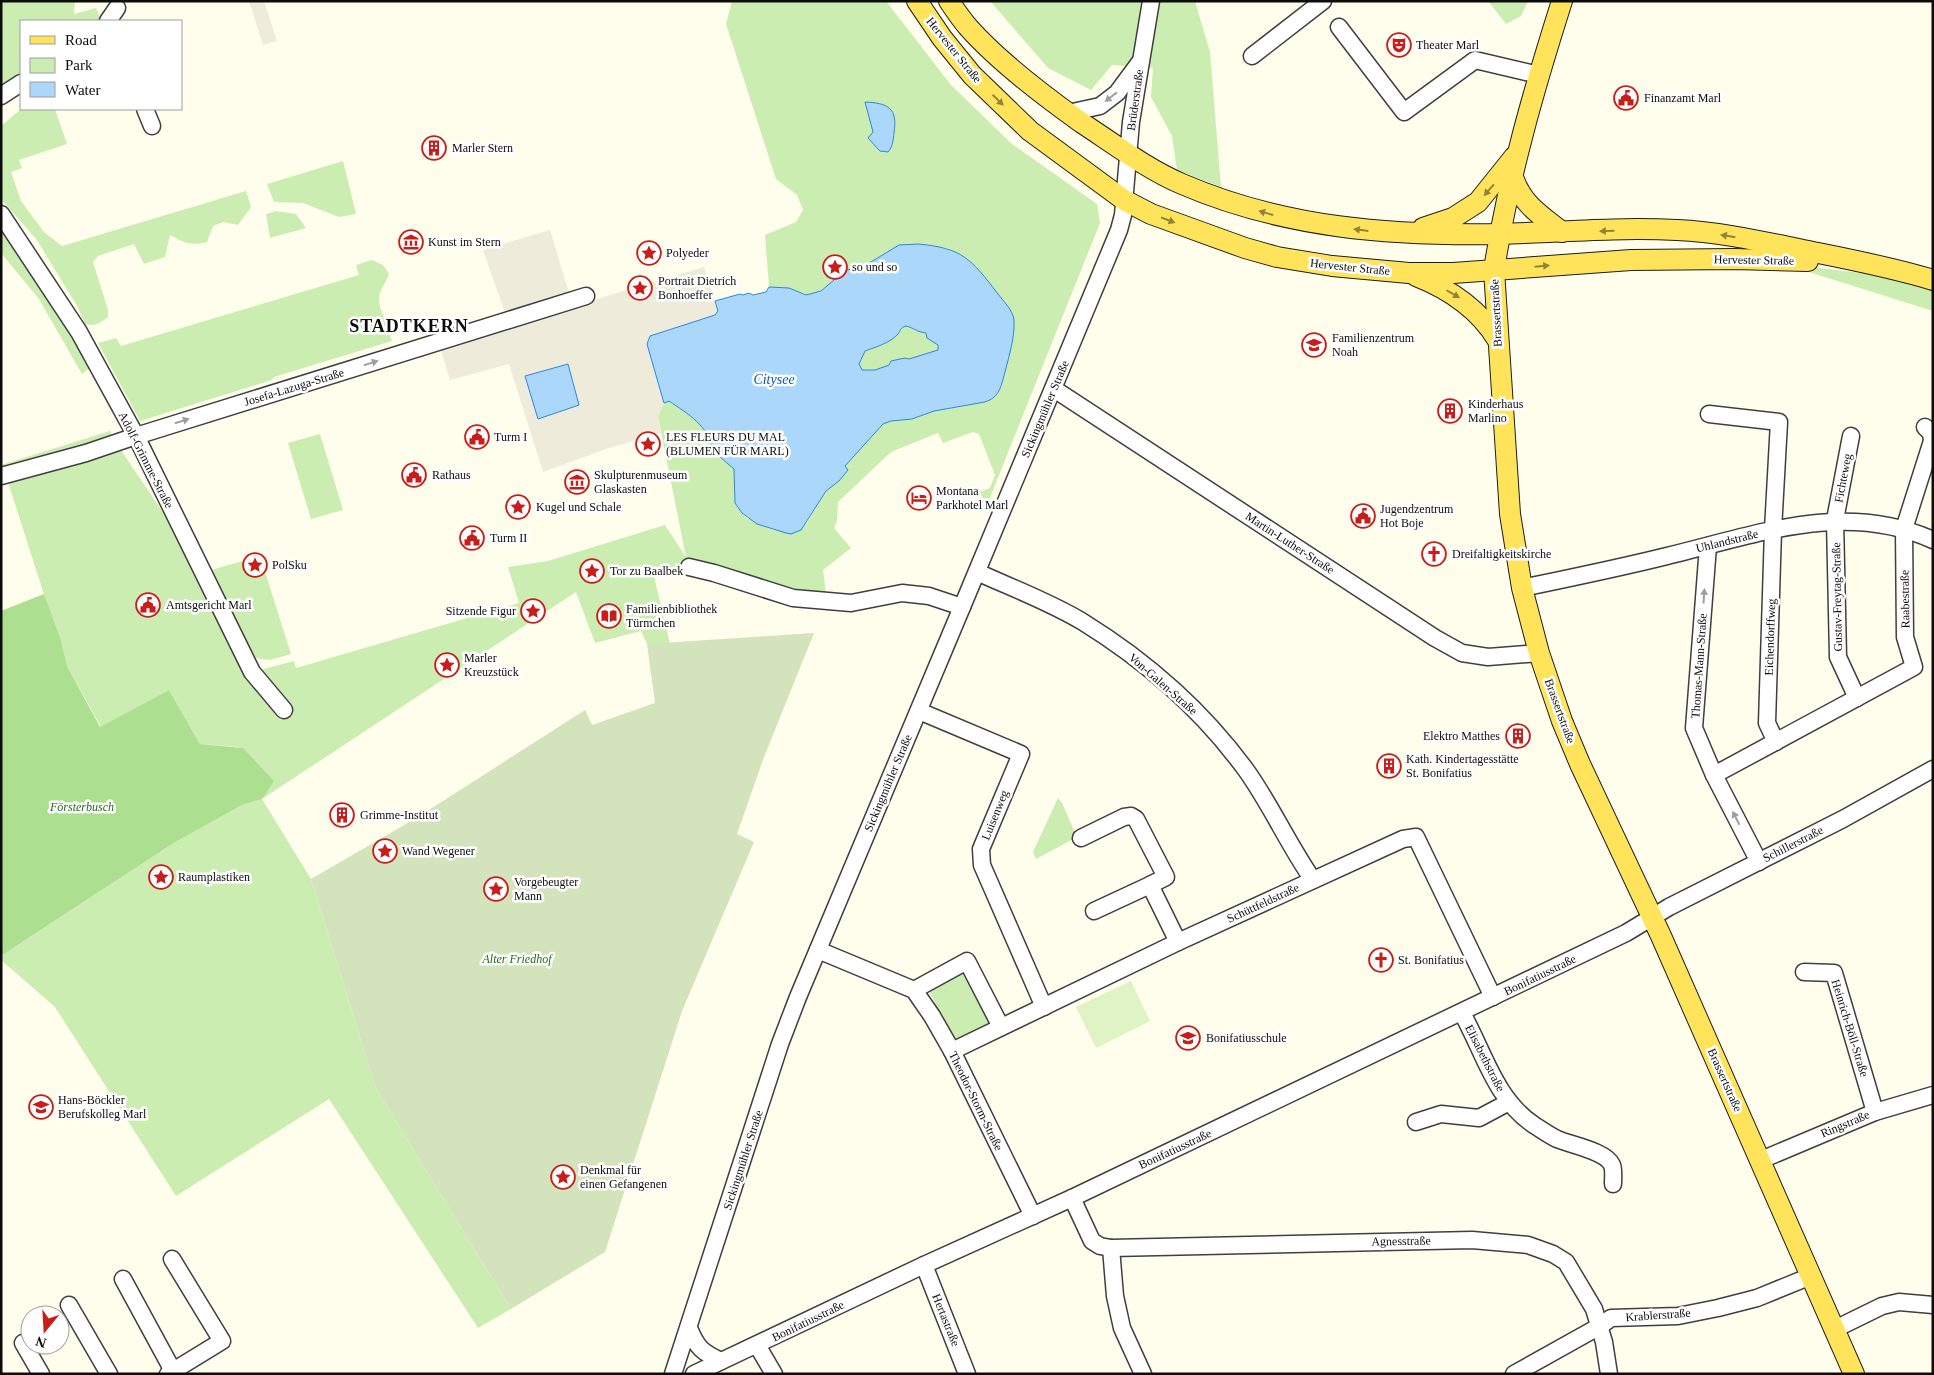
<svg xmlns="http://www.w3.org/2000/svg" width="1934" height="1375" font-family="Georgia,serif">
  <rect width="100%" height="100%" fill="#fffdeb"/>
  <g fill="#ccedb2">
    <polygon points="1,1 75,1 74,14 96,8 100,17 98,21 21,21 21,73 1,85"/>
    <path d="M732,1H886L951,85L1012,144L1097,204L1100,223L989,500L983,498L979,492L990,488L995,475L979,434L973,432L943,443L938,433L891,452L838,502L837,521L834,528L851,548L823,570L827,602L689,568H652L670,644H647L641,631L595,643L576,592L262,799L311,879L376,1089L511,1309L478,1328L329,1099L176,1196L55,1007L1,960V956L172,844L242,805L262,799L239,747L200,744L169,690L101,727L67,666L6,476L1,474V465L110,431L123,453L199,566L252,672L294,661L296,668L519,603L508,567L548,561L665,525L686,557L658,417L664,403L669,401C688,414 709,426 713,451L734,469L735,503L745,517L773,530L806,524L826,491L839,481L848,470L844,466L883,424L891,421L919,417L934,411L992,399L1001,386L1012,343L1013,316L1007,306L968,259L947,248L918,244L899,245L856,271L847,270L840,275H834V280L821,291L806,295L789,288L769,287L765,235L796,222L803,210L797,195L776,179L726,24Z"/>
    <polygon points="990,1 1195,1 1210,52 1221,187 1177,170 1172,136 1151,97 1153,68 1112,65 1091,90 1048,68"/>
    <polygon points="1488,1 1528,1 1521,16 1506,24"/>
    <path d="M21,109H55L67,144L19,160L22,168L11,172L21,201L44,232L62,246L246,191L251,207L238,225L223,222L213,226L207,242C191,246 184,243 170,235L165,257L144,264L134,244L98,256L93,262L108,310V317C100,323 95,327 85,324L77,306L37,240L1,199V126Z"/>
    <polygon points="343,161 356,214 339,217 303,203 274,202 267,184"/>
    <polygon points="276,211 296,214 306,228 270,238 266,214"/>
    <polygon points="1,225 7,238 51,298 92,366 82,374 39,299 1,253"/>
    <path d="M372,260L383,265L389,274C386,283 379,290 379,299C379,309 389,331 392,341L274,377L272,380L140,421L98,343L116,338L121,346L359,275L356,265Z"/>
    <polygon points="1797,265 1892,277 1933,286 1933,311 1796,268"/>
    <path d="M906,326L926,333L938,345V350L909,359L905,358L891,361L889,365L875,370H862L859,364L865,351C877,347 884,344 894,337C899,333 900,328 906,326Z"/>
    <polygon points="320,434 343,510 311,519 288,443"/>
    <polygon points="260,556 291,654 270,660 253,658 211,570"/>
    <polygon points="1058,798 1062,803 1077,837 1036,859 1033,852"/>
    <polygon points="965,971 991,1025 954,1043 928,988"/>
  </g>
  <polygon fill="#addf90" points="44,594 60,638 67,666 100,727 169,690 200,744 243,748 274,781 262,799 242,805 172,844 1,956 1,611"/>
  <polygon fill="#d3e3bb" points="814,633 764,757 737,834 754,842 682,1011 605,1252 511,1309 376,1089 311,879 418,817 585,710 592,725 655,703 647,644"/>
  <polygon fill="#dff3c4" points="1131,981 1150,1021 1096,1048 1076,1007"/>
  <g fill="#efebda">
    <polygon points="249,1 264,1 277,41 263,45"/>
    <polygon points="550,230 573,306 704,267 718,311 715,315 649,336 647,344 664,403 658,417 661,433 609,448 543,472 509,364 450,380 436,334 505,313 483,250"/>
  </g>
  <g fill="#abd7fb" stroke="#2c87d9" fill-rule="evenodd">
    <path d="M865,102C888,103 898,108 894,133C893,141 893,146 888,152L880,151L868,138L873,132Z"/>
    <path d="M918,244C963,248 971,259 998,294C1003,301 1013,310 1014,320C1015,337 1009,356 1005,372C1001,386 1000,397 985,402L934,411L912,419L891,421L883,424L845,466L848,470L839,481L826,491L801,530L791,534L786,533L757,524L742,513L735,503L734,469L713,451C709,426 688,414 669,401L664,403L647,344L650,336L715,315L718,311L715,301L740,294L743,295L749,293L753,295L766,292L769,287L789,288L806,295L821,291L834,280V274L840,275L847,269L856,271L899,245ZM906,326C914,328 917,332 926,333L927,338L938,345V350L909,359L905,358L891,361L889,365L875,370H862L859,364L865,351C876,347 890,343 898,334C901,330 900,328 906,326Z"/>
    <polygon points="568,364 579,405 538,419 525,376"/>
  </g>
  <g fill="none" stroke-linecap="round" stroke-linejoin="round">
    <g stroke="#3f3f3f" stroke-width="19">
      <g id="minor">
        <polyline points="108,21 117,8"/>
        <polyline points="1339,27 1404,112 1475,60 1539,75"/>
        <polyline points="1252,56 1323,1"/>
        <polyline points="1,96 21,83"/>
        <polyline points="145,109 152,126"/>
        <polyline points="1068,113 1100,106 1117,93 1140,62"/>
        <polyline points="1,214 79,332 136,436 252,672 284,710"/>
        <polyline points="1054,389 1435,638 1462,653 1488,657 1539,653"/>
        <polyline points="1709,414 1779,422 1773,530 1767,723 1776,742"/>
        <polyline points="1851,436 1835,520 1838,657 1857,698"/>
        <polyline points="1,476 86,453 136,436 586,296"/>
        <polyline points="1708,546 1694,728 1714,775 1759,862"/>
        <polyline points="689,567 714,573 793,598 851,603 902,593 929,596 962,607"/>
        <path d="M977,572C1012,588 1050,602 1083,622C1146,661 1202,710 1246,770C1271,805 1288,844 1313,880"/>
        <path d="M1522,588C1570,578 1619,568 1667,556C1755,535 1844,500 1933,540"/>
        <polyline points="919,711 1021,754 981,849 982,865 1044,1007"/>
        <polyline points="1714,775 1914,667 1905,637 1904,529 1932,441 1931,433 1925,427"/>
        <polyline points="1081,838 1124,817 1131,816 1136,819 1166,877 1150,885 1178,942"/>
        <polyline points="1094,911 1150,885"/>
        <polyline points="818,950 914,990 932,1016 952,1051 1033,1216"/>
        <polyline points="1804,972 1834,973 1875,1112"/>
        <polyline points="914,990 967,961 1001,1027"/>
        <path d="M1462,1013C1484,1052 1495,1099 1534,1125C1542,1130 1549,1135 1557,1139C1571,1145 1606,1151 1612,1165C1614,1170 1613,1179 1613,1184"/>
        <polyline points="952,1051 1178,942 1403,839 1416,837 1493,997"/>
        <polyline points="1416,1122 1441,1114 1479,1118 1509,1102"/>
        <polyline points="1761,1160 1875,1112 1933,1095"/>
        <polyline points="1072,1198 1092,1241 1100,1246 1111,1248 1115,1296 1122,1328 1143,1374"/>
        <polyline points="1111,1248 1472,1240 1528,1245 1553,1254 1566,1262 1594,1309 1604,1342 1609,1374"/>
        <polyline points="924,1265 967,1374"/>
        <polyline points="123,1279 173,1371"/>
        <polyline points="69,1305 109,1374"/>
        <path d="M689,1328C697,1348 702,1352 721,1361"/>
        <polyline points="1835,1329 1882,1306 1899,1302 1933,1305"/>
        <polyline points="23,1343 41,1374"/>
        <polyline points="757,1345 774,1374"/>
        <polyline points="168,1374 222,1341 172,1259"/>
        <polyline points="673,1374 780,1044 798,997 962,607 1119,230 1123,215 1131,122 1151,1"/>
        <polyline points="694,1374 924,1265 1072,1198 1626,933 1669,907 1843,819 1933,769"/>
        <polyline points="1514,1374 1600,1326 1611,1318 1678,1316 1718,1308 1757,1298 1811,1276"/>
      </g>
    </g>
    <g stroke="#1d1d1d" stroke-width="22">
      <g id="major">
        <polyline points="917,1 942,38 972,75 1030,131 1124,200 1151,214 1245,248 1277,257 1332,266 1409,273 1453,273 1631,260 1734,259 1808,261"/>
        <path d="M949,1C955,10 961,19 968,27C999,62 1044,96 1082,123C1114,144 1147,169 1182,184C1284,228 1391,236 1501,234C1559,232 1618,227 1677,230C1723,232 1768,243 1813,252C1853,260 1894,268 1933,280"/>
        <path d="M1562,1C1534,89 1508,179 1494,270L1510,514L1522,588L1539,653L1562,721L1580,764L1661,936L1854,1374"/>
        <path d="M1513,177C1522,204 1540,215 1562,232"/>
        <polyline points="1423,228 1453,218 1478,202 1514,157"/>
        <path d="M1416,276C1449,289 1478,308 1497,339"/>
      </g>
    </g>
    <use href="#minor" stroke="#fff" stroke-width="16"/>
    <use href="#major" stroke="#ffe45b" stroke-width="20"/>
  </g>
  <defs><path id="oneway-solid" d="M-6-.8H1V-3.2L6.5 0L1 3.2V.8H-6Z" transform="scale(1.25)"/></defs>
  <g fill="#9e9e9e">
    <use href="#oneway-solid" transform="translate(1111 97) rotate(142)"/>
    <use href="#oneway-solid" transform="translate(371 363) rotate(-17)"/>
    <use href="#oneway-solid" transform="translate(182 421) rotate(-17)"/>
    <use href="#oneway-solid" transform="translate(1704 596) rotate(-86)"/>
    <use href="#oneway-solid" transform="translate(1736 818) rotate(-117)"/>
  </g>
  <g fill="#928337">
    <use href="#oneway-solid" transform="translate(998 100) rotate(44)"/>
    <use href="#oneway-solid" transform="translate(1489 190) rotate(131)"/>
    <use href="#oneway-solid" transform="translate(1266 213) rotate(-164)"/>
    <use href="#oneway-solid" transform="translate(1168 220) rotate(21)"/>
    <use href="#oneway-solid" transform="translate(1361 230) rotate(-173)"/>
    <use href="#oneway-solid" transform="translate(1607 231) rotate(179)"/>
    <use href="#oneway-solid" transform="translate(1728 236) rotate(-171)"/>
    <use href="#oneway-solid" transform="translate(1542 266) rotate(-5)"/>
    <use href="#oneway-solid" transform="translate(1453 294) rotate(30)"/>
  </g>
  <defs>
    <g id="theatre-ring" transform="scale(1.25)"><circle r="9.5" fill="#fff" stroke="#c81d19" stroke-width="1.5"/><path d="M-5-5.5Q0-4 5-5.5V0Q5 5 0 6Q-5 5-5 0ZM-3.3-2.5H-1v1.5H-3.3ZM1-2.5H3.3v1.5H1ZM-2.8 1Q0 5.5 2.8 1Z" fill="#c81d19"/></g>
    <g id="civic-ring" transform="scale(1.25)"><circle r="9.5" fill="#fff" stroke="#c81d19" stroke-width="1.5"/><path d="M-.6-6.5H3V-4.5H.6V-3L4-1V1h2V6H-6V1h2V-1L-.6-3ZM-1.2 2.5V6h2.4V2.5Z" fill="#c81d19"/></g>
    <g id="building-ring" transform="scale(1.25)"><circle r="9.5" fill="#fff" stroke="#c81d19" stroke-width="1.5"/><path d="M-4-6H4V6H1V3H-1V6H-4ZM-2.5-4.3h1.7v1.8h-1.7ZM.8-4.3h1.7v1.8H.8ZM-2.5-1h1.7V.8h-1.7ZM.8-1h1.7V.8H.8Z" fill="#c81d19"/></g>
    <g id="museum-ring" transform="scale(1.25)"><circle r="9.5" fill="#fff" stroke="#c81d19" stroke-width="1.5"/><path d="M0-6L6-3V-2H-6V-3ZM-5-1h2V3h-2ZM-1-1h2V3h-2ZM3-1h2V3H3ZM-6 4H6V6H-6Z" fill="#c81d19"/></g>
    <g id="sight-ring" transform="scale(1.25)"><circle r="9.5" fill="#fff" stroke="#c81d19" stroke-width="1.5"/><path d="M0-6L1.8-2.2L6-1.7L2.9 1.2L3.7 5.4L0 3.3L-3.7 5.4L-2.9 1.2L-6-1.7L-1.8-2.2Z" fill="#c81d19"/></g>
    <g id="school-ring" transform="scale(1.25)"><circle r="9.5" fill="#fff" stroke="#c81d19" stroke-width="1.5"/><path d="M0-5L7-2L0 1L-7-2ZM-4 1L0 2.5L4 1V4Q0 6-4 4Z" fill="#c81d19"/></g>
    <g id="hotel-ring" transform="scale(1.25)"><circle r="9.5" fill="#fff" stroke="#c81d19" stroke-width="1.5"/><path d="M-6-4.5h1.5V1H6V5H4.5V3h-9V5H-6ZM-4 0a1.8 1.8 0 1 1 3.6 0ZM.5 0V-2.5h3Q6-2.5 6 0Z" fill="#c81d19"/></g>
    <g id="church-ring" transform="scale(1.25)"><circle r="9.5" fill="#fff" stroke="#c81d19" stroke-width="1.5"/><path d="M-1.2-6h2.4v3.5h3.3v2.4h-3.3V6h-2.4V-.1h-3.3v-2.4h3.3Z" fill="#c81d19"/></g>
    <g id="library-ring" transform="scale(1.25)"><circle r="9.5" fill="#fff" stroke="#c81d19" stroke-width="1.5"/><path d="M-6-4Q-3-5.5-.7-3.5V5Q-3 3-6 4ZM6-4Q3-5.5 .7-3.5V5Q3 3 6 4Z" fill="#c81d19"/></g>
  </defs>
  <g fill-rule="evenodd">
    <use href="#theatre-ring" x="1399" y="45"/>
    <use href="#civic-ring" x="1626" y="98"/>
    <use href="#building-ring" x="434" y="148"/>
    <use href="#museum-ring" x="411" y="242"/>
    <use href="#sight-ring" x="649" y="253"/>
    <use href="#sight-ring" x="835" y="267"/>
    <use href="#sight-ring" x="640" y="288"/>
    <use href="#school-ring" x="1314" y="345"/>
    <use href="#building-ring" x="1450" y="411"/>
    <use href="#civic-ring" x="477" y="437"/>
    <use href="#sight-ring" x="648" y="444"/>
    <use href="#civic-ring" x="414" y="475"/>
    <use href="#museum-ring" x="577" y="482"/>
    <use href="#hotel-ring" x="919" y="498"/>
    <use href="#sight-ring" x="518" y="507"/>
    <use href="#civic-ring" x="1363" y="516"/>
    <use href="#civic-ring" x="472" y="538"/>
    <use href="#church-ring" x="1434" y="554"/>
    <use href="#sight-ring" x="255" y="565"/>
    <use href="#sight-ring" x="592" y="571"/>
    <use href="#civic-ring" x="148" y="605"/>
    <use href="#sight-ring" x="533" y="611"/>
    <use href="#library-ring" x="609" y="616"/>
    <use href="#sight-ring" x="447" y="665"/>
    <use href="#building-ring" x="1518" y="736"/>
    <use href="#building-ring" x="1389" y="766"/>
    <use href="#building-ring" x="342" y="815"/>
    <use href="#sight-ring" x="385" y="851"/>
    <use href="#sight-ring" x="161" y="877"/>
    <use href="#sight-ring" x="496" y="889"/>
    <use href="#church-ring" x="1381" y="960"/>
    <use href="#school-ring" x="1188" y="1038"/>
    <use href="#school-ring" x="41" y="1107"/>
    <use href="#sight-ring" x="563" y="1177"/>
  </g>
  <g text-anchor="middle" stroke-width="5" stroke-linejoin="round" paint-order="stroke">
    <g font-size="12" fill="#0c0c0c" stroke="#fff" text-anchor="start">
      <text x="1416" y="49">Theater Marl</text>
      <text x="1644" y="102">Finanzamt Marl</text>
      <text x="452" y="152">Marler Stern</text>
      <text x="428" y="246">Kunst im Stern</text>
      <text x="666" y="257">Polyeder</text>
      <text x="852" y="271">so und so</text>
      <text x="658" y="285">Portrait Dietrich<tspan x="658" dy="14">Bonhoeffer</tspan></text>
      <text x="1332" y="342">Familienzentrum<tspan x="1332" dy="14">Noah</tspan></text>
      <text x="1468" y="408">Kinderhaus<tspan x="1468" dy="14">Marlino</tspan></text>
      <text x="494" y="441">Turm I</text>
      <text x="666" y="441">LES FLEURS DU MAL<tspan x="666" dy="14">(BLUMEN FÜR MARL)</tspan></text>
      <text x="432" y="479">Rathaus</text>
      <text x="594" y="479">Skulpturenmuseum<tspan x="594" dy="14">Glaskasten</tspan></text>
      <text x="936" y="495">Montana<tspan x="936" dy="14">Parkhotel Marl</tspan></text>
      <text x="536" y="511">Kugel und Schale</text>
      <text x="1380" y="513">Jugendzentrum<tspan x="1380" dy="14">Hot Boje</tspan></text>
      <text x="490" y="542">Turm II</text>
      <text x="1452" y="558">Dreifaltigkeitskirche</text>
      <text x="272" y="569">PolSku</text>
      <text x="610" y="575">Tor zu Baalbek</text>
      <text x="166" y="609">Amtsgericht Marl</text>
      <text x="626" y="613">Familienbibliothek<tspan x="626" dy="14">Türmchen</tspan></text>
      <text x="516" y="615" text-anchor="end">Sitzende Figur</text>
      <text x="464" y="662">Marler<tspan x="464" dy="14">Kreuzstück</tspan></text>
      <text x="1500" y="740" text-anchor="end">Elektro Matthes</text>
      <text x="1406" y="763">Kath. Kindertagesstätte<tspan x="1406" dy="14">St. Bonifatius</tspan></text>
      <text x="360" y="819">Grimme-Institut</text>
      <text x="402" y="855">Wand Wegener</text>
      <text x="178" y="881">Raumplastiken</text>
      <text x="514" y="886">Vorgebeugter<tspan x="514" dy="14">Mann</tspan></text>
      <text x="1398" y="964">St. Bonifatius</text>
      <text x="1206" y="1042">Bonifatiusschule</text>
      <text x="58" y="1104">Hans-Böckler<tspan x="58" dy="14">Berufskolleg Marl</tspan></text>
      <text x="580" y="1174">Denkmal für<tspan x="580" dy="14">einen Gefangenen</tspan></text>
    </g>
    <g font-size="12" fill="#0c0c0c" stroke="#fff">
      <text transform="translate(954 50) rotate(51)" y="4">Hervester Straße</text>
      <text transform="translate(1135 100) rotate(-82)" y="4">Brüderstraße</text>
      <text transform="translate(1754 260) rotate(1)" y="4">Hervester Straße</text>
      <text transform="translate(1350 267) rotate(6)" y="4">Hervester Straße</text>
      <text transform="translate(1496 313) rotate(-93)" y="4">Brassertstraße</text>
      <text transform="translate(294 387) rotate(-17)" y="4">Josefa-Lazuga-Straße</text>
      <text transform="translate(1045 409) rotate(-67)" y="4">Sickingmühler Straße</text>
      <text transform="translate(146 460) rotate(63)" y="4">Adolf-Grimme-Straße</text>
      <text transform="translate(1843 478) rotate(-79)" y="4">Fichteweg</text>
      <text transform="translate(1727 541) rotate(-14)" y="4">Uhlandstraße</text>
      <text transform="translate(1290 543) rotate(33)" y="4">Martin-Luther-Straße</text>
      <text transform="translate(1837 597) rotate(-91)" y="4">Gustav-Freytag-Straße</text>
      <text transform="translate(1905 599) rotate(-91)" y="4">Raabestraße</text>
      <text transform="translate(1770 637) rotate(-88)" y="4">Eichendorffweg</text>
      <text transform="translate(1699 666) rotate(-86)" y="4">Thomas-Mann-Straße</text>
      <text transform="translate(1163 684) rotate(41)" y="4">Von-Galen-Straße</text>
      <text transform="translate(1560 711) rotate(70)" y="4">Brassertstraße</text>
      <text transform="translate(888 783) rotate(-67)" y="4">Sickingmühler Straße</text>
      <text transform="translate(995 815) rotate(-68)" y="4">Luisenweg</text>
      <text transform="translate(1793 844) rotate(-27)" y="4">Schillerstraße</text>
      <text transform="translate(1263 903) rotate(-25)" y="4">Schüttfeldstraße</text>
      <text transform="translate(1540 975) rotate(-26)" y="4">Bonifatiusstraße</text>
      <text transform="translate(1850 1028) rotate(73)" y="4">Heinrich-Böll-Straße</text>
      <text transform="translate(1485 1058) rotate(63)" y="4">Elisabethstraße</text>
      <text transform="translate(1725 1080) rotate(66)" y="4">Brassertstraße</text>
      <text transform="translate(976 1101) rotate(64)" y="4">Theodor-Storm-Straße</text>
      <text transform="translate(1845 1124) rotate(-23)" y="4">Ringstraße</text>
      <text transform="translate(1175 1149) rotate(-25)" y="4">Bonifatiusstraße</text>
      <text transform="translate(743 1160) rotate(-72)" y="4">Sickingmühler Straße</text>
      <text transform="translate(1401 1241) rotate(-1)" y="4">Agnesstraße</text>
      <text transform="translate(1658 1315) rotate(-4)" y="4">Krablerstraße</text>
      <text transform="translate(946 1320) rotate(68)" y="4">Hertastraße</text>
      <text transform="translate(808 1321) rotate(-26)" y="4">Bonifatiusstraße</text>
    </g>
    <g font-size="12" font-style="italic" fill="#226917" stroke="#fff">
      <text x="82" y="811">Försterbusch</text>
      <text x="517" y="963">Alter Friedhof</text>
    </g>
    <g font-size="14" font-style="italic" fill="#0b58a8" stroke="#fff">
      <text x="774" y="384">Citysee</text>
    </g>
    <g font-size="18" font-weight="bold" letter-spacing="1" fill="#0c0c0c" stroke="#fff">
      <text x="409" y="332">STADTKERN</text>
    </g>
  </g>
  <rect width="1934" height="1375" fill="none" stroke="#0c0c0c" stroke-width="5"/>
  <rect x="20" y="20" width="162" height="90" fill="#ffffff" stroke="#9e9e9e"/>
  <rect x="30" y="36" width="25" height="8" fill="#ffe45b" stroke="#9e9e9e"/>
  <text x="65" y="45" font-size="15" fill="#0c0c0c">Road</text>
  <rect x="30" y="58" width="25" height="15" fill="#ccedb2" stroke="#9e9e9e"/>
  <text x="65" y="70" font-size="15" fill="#0c0c0c">Park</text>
  <rect x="30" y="82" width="25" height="15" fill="#abd7fb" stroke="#9e9e9e"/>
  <text x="65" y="95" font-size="15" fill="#0c0c0c">Water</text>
  <g transform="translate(45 1330) rotate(198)"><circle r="24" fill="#ffffff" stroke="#9e9e9e"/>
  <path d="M0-4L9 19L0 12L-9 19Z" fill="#c81d19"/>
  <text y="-8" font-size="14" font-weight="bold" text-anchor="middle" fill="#0c0c0c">N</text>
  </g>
</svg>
